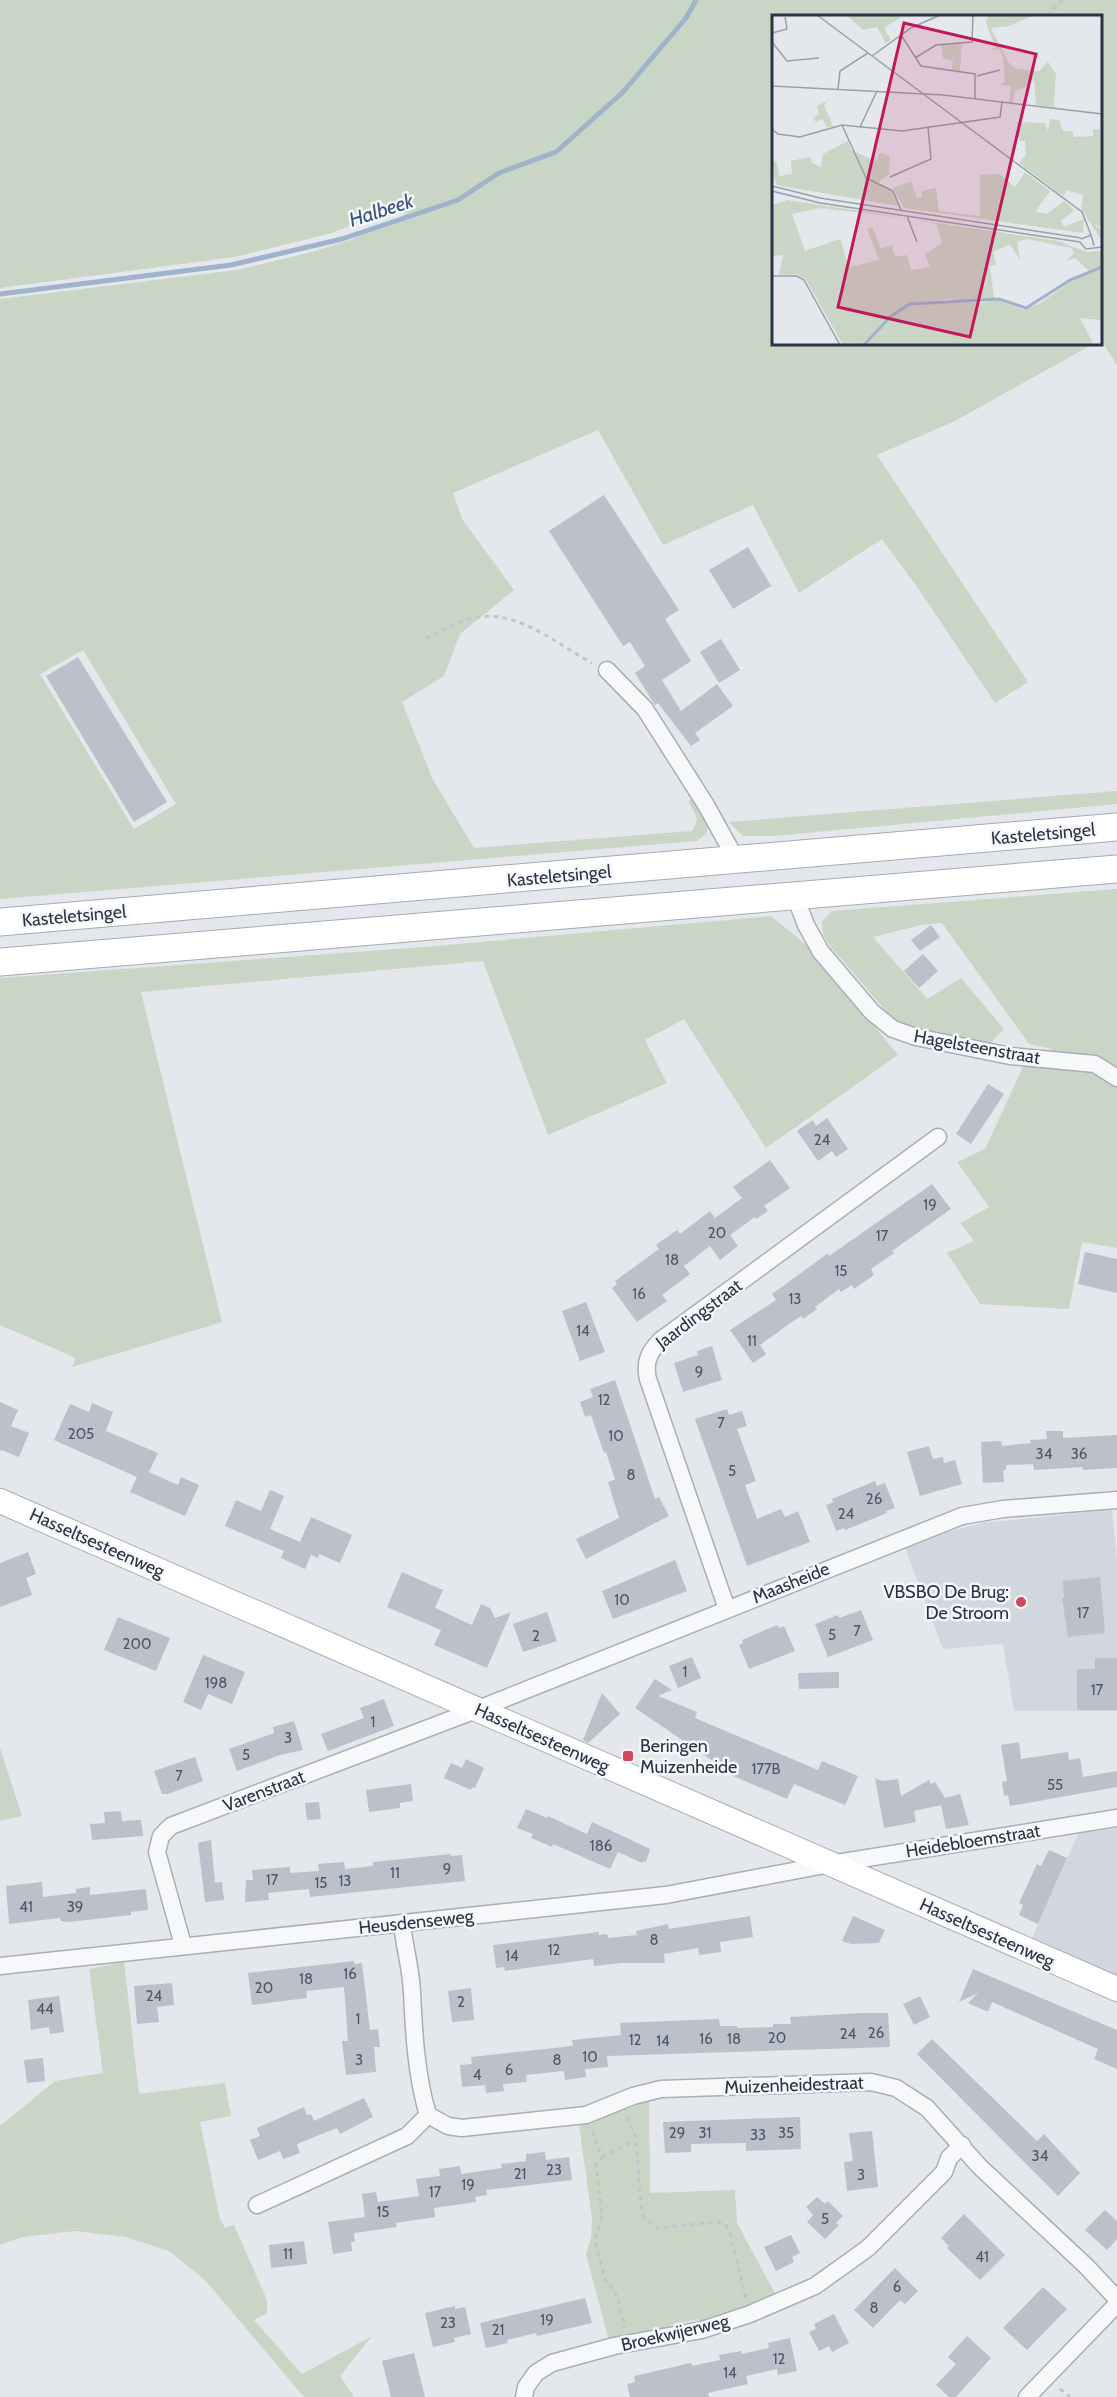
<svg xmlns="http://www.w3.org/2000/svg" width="1117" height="2397" font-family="Cabin,sans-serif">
  <rect width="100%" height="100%" fill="#e4e7ec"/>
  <g fill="#d2d6de">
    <polygon points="1112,1510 1117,1561 1117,1711 1014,1711 1003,1644 943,1649 905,1548 948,1532 982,1523"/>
    <polygon points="1117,1828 1117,1975 1032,1938 1078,1834"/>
  </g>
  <g fill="#c9d6c5" fill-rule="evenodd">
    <path d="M0,0H1117V365L1100,339V16H774V344H1093L955,421L877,455L1028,682L995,703L920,591L882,539L799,593L753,505L663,545L598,430L453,493L462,519L514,590L460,634L444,676L402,702L433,780L474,848L692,831C701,819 695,813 688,801L696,798L709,825L706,834L697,841L0,899V299L237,270L312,252L353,239L408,213L373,216L332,233L235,257L0,288ZM83,650L176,804L134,829L40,674Z"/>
    <polygon points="1117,791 1117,804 774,836 743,836 729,822"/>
    <path d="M1117,889V1248L1082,1242L1069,1309L980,1304L947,1253L974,1241L960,1223L989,1207L957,1162L985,1149L1024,1065L916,1046L830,946L823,935L822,921L832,911ZM942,923L1029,1044L1052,1049L1050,1064L1026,1051L991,1042L1004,1029L961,978L927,999L873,937L921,925Z"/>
    <polygon points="771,916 810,948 898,1055 766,1148 684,1019 645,1040 667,1083 548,1135 483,961 141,992 222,1322 72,1367 76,1358 0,1325 0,978 437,946"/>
    <polygon points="0,1748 22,1816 0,1821"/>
    <polygon points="124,1962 139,2094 225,2083 231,2116 200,2122 220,2219 225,2228 234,2225 267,2300 267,2313 254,2320 302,2374 372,2336 340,2376 354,2397 304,2397 205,2280 169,2251 126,2237 75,2231 22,2237 0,2245 0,2126 55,2081 103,2073 89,1969"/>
    <polygon points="649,2099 650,2193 735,2190 737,2223 777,2297 707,2318 703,2324 699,2325 697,2319 669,2326 671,2332 666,2333 660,2329 609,2341 586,2254 591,2237 592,2219 579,2124 590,2123 595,2117 626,2105 628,2109"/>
  </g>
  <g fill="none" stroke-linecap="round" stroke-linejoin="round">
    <polyline stroke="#9fb4cc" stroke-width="5" points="0,294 231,265 342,239 458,200 499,173 556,152 623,92 686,18 696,0"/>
  </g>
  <g fill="#bbc0ca">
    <polygon points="604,495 679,610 665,619 691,661 662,680 681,711 717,684 733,706 695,733 700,740 691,746 658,703 655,705 653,702 635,673 645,666 630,642 623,646 549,531"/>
    <polygon points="748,547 771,586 733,609 709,570"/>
    <polygon points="721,639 740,670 719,683 700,652"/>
    <polygon points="78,657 167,802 134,822 46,676"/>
    <polygon points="931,925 940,937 920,951 911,940"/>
    <polygon points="923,954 938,971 919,988 904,971"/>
    <polygon points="988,1084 1004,1094 971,1144 956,1134"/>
    <polygon points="827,1118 848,1149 836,1157 832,1151 818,1161 797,1131 813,1120 816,1126"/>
    <polygon points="770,1160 790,1188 764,1206 768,1211 756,1219 755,1217 730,1235 738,1246 720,1260 710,1246 684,1266 690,1274 662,1295 667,1301 637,1322 612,1288 617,1284 615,1281 659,1249 656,1245 677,1230 680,1234 710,1211 715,1218 742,1198 733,1187"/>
    <polygon points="932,1184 951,1209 892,1251 894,1253 871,1269 874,1275 854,1289 852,1285 841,1292 839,1289 815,1307 817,1309 803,1319 801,1316 792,1322 760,1345 766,1354 753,1363 730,1330 776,1300 772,1294 816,1262 828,1253 829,1256"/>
    <polygon points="1085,1252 1117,1259 1117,1293 1078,1284"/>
    <polygon points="586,1302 605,1352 580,1361 562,1311"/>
    <polygon points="712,1346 722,1380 683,1392 674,1363 698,1355 697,1351"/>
    <polygon points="615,1380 655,1499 659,1497 669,1516 586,1559 576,1539 619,1518 608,1482 615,1480 606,1452 604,1453 591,1415 585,1417 580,1402 593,1397 590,1389"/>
    <polygon points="0,1402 18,1410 11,1426 29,1433 19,1457 1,1450 0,1452"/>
    <polygon points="92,1403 113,1412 106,1431 158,1453 149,1472 178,1485 181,1477 199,1485 185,1516 130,1492 137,1477 54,1440 70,1404 89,1412"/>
    <polygon points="727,1409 729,1415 742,1411 747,1426 737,1429 756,1481 745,1485 757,1519 781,1509 785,1517 798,1511 810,1542 747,1566 695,1419"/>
    <polygon points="1046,1431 1063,1431 1063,1438 1117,1435 1117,1468 1083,1470 1082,1467 1034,1470 1033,1464 1006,1465 1006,1470 1003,1470 1004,1482 983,1483 981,1442 1001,1441 1002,1446 1031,1443 1030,1440 1047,1439"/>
    <polygon points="929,1446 933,1459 943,1457 944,1463 955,1460 962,1484 920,1496 907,1452"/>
    <polygon points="875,1481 877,1486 885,1483 895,1508 886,1511 887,1513 845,1530 844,1528 836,1531 826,1505 833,1502 832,1499"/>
    <polygon points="270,1490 284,1496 270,1529 300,1542 311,1517 352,1535 340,1563 319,1554 318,1558 311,1555 305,1569 281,1558 284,1551 225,1526 236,1500 261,1511"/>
    <polygon points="28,1552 36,1574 26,1578 32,1595 0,1607 0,1563"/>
    <polygon points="675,1560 687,1591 613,1619 602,1591"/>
    <polygon points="402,1572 443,1590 435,1608 472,1625 481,1604 490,1608 495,1618 511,1612 487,1668 434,1645 441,1630 387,1607"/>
    <polygon points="1100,1577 1105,1633 1068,1637 1062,1598 1064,1598 1063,1581"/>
    <polygon points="861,1610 873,1640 828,1657 815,1624 838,1615 839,1618"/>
    <polygon points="547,1612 557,1641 523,1652 513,1624"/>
    <polygon points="118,1617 170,1638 156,1671 104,1650"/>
    <polygon points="777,1625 779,1628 784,1626 795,1651 749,1669 739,1645 743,1643 742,1640"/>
    <polygon points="203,1655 245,1672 232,1704 208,1694 201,1710 183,1702"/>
    <polygon points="692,1657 701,1678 678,1688 669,1666"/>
    <polygon points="1095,1658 1117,1658 1117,1710 1077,1710 1077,1669 1095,1669"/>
    <polygon points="839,1672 839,1688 799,1689 798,1673"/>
    <polygon points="655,1679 672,1690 658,1696 697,1712 695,1718 818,1770 822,1761 858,1776 845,1805 794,1784 787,1799 717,1769 719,1765 635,1708"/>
    <polygon points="602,1693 620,1714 588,1743 583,1740"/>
    <polygon points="384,1699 394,1726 328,1751 321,1734 364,1718 360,1708"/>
    <polygon points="294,1721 303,1750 280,1755 237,1771 229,1749 274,1733 273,1727"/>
    <polygon points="1019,1742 1021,1759 1068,1752 1069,1760 1080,1758 1083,1777 1117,1771 1117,1787 1010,1806 1008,1795 1004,1796 1002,1782 1007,1781 1001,1745"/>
    <polygon points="195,1757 203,1781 168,1794 162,1794 154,1771"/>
    <polygon points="466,1759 484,1768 475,1788 472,1787 471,1790 444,1778 451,1763 462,1768"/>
    <polygon points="875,1778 882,1781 898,1779 901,1796 929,1780 931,1784 935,1782 945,1798 960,1794 969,1825 946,1829 941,1805 914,1811 916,1822 884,1828"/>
    <polygon points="411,1784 413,1801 400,1803 400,1808 369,1812 366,1790"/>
    <polygon points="319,1802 321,1819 307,1820 305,1803"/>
    <polygon points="526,1809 547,1818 548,1816 587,1834 592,1822 625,1837 650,1849 646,1862 643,1861 642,1863 618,1852 610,1869 553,1844 552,1847 531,1838 533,1834 517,1828"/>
    <polygon points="121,1811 122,1821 141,1820 143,1836 92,1840 90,1824 105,1823 104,1812"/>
    <polygon points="211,1840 215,1883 212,1883 222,1882 224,1900 205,1902 198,1843"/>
    <polygon points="1049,1850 1067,1858 1038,1924 1019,1915 1023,1905 1019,1903 1037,1864 1041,1866"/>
    <polygon points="451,1854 451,1856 462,1855 465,1881 310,1897 309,1889 268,1893 269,1900 245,1902 246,1880 253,1880 252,1870 290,1867 290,1873 319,1871 318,1864 344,1862 345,1869 373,1866 373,1862"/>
    <polygon points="42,1882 43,1897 76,1893 76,1889 90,1887 90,1895 146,1889 148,1910 131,1912 131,1915 69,1922 61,1921 60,1918 9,1924 6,1886"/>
    <polygon points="750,1916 753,1937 720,1942 721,1952 699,1955 698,1948 664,1954 665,1963 621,1963 594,1966 593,1959 505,1971 504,1967 496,1968 493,1945 599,1932 599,1935 607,1934 608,1938 637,1935 636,1931 668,1924 669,1929"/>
    <polygon points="853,1916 885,1930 879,1943 851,1944 842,1941"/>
    <polygon points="354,1961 354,1964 362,1963 370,2030 378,2029 380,2047 374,2047 376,2072 346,2075 342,2041 348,2041 344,1987 306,1991 307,1998 252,2005 248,1973"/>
    <polygon points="973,1969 1117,2030 1117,2069 1094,2059 1098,2049 1026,2017 992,2002 988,2012 968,2003 978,1993 959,2002"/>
    <polygon points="172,1983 174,2005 157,2007 159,2022 137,2024 134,1986"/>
    <polygon points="471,1988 474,2020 452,2022 448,1991"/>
    <polygon points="59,1996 64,2032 50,2034 49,2027 31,2030 28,2000"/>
    <polygon points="920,1996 930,2017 914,2025 903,2004"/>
    <polygon points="861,2013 888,2013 890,2047 607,2056 608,2067 585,2069 586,2077 565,2080 564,2071 526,2075 527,2082 503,2084 504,2091 486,2093 485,2085 462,2087 460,2065 472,2064 471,2057 573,2046 572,2040 621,2035 620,2023 719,2019 720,2026 737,2026 737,2028 773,2027 773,2024 791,2024 790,2017"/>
    <polygon points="932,2039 1037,2141 1044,2134 1080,2173 1058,2196 917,2054"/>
    <polygon points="43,2058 45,2081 27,2083 24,2060"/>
    <polygon points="364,2098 373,2117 340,2134 337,2128 297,2144 300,2153 283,2159 280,2151 258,2160 250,2140 260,2136 257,2128 304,2107 307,2115 311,2114 314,2121"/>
    <polygon points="800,2117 801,2149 746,2151 746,2143 691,2144 691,2152 665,2153 663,2122"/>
    <polygon points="872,2131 878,2187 847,2191 844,2162 853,2161 849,2133"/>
    <polygon points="545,2152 546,2160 569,2157 572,2180 486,2190 487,2195 475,2197 476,2202 434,2208 435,2217 396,2223 397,2227 354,2233 355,2242 351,2242 352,2251 333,2254 328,2222 365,2217 362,2194 376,2192 378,2202 419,2196 416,2179 440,2176 439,2169 460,2166 461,2174 502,2168 501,2164 526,2161 526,2154"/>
    <polygon points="817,2197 825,2204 828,2201 843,2216 836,2223 839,2225 825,2239 807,2222 813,2215 806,2207"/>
    <polygon points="1105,2210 1117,2221 1117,2239 1107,2250 1085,2230"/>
    <polygon points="964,2214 1005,2255 980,2280 947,2248 949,2246 941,2238"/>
    <polygon points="791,2235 800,2253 792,2257 794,2262 776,2271 764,2247"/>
    <polygon points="304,2241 307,2264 271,2268 269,2245"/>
    <polygon points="895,2268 918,2291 905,2304 900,2300 873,2328 854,2310"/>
    <polygon points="1043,2287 1067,2309 1027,2350 1003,2328"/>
    <polygon points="585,2298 592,2323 537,2336 536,2333 507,2340 508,2343 486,2348 480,2323"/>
    <polygon points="455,2306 455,2309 465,2307 471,2334 454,2338 455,2342 433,2347 425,2313"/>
    <polygon points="834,2314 849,2343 832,2352 829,2346 819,2351 809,2332 816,2329 814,2324"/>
    <polygon points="967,2336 991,2358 956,2397 949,2397 936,2385 956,2364 948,2357"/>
    <polygon points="790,2338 797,2371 778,2375 777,2369 746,2376 748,2384 708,2393 709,2397 630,2397 627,2384 635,2382 634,2376 691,2363 692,2366 720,2360 719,2355 741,2351 742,2354 769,2348 768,2343"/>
    <polygon points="414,2353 425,2397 391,2397 382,2361"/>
  </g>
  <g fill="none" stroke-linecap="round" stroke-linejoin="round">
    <g stroke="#a9aeb7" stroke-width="19">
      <g id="street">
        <polyline points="607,670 645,709 706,805 737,861"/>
        <polyline points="795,896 806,925 821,952 872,1012 893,1029 916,1037 1010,1056 1095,1064 1117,1078"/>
        <path d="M727,1609L648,1379C644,1362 649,1352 661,1340L938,1137"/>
        <path d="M402,1923C404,1946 411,1968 412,1992C414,2033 416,2075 428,2115L448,2126L462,2128L586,2115L633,2096L661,2089L871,2082L896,2088L927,2108L980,2167L1086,2266L1117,2299"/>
        <polyline points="183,1945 157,1852 161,1836 171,1826 476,1710 962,1516 1003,1509 1117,1500"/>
        <polyline points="0,1966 666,1895 830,1864 1117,1818"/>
        <polyline points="257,2205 407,2136 428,2115"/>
        <polyline points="524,2397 526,2387 536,2373 552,2363 614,2346 702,2330 750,2314 815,2286 868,2248 944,2172 949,2158 962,2145"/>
        <polyline points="1027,2397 1117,2304"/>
      </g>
    </g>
    <g stroke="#a9aeb7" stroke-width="26">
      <polyline id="secondary" points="0,1501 1117,1989"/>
    </g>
    <g stroke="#a3abb8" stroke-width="29">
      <g id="primary">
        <polyline points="0,922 1117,827"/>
        <polyline points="0,962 1117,869"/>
      </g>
    </g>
    <g stroke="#c2c5cb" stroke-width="3" stroke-dasharray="4.5 4.5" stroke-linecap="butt">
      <polyline points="1047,16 1062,0"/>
      <path d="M426,638C440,632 455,623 469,619C514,606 555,643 592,663"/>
      <polyline points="627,2117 635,2135 637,2150 641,2209 645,2219 658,2228 717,2222 725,2224 730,2233 746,2298"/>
      <polyline points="592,2131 602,2157 596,2164 602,2215 596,2237 596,2245 606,2283 613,2288 618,2299 625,2328"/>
      <polyline points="602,2157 635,2140"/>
      <polyline points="1060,2389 1070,2397"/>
    </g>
    <use href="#street" stroke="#f7f8fa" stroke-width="16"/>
    <use href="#secondary" stroke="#fff" stroke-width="24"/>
    <use href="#primary" stroke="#fff" stroke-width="27"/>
  </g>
  <g fill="#d1495b" stroke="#f4f6f9" stroke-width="2">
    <circle cx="1021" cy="1602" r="6"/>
    <rect x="622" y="1750" width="12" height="12" rx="3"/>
  </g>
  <g text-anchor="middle" stroke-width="5" stroke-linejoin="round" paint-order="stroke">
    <g font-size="15" fill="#4f5766">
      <text x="822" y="1145">24</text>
      <text x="930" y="1210">19</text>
      <text x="717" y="1238">20</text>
      <text x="882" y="1241">17</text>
      <text x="672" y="1265">18</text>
      <text x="841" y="1276">15</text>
      <text x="639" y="1299">16</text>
      <text x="795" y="1304">13</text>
      <text x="583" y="1336">14</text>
      <text x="752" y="1346">11</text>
      <text x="699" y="1377">9</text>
      <text x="604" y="1405">12</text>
      <text x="721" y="1428">7</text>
      <text x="81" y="1439">205</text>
      <text x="616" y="1441">10</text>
      <text x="1044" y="1459">34</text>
      <text x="1079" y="1459">36</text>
      <text x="732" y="1476">5</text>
      <text x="631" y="1480">8</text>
      <text x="874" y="1504">26</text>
      <text x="846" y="1519">24</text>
      <text x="622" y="1605">10</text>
      <text x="1083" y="1618">17</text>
      <text x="857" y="1636">7</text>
      <text x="832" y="1640">5</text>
      <text x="536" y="1641">2</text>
      <text x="137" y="1649">200</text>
      <text x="685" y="1677">1</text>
      <text x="216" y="1688">198</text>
      <text x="1097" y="1695">17</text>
      <text x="373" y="1727">1</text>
      <text x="288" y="1743">3</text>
      <text x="246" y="1760">5</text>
      <text x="766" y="1774">177B</text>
      <text x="179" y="1781">7</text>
      <text x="1055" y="1790">55</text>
      <text x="601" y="1851">186</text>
      <text x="447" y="1874">9</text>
      <text x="395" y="1878">11</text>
      <text x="272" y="1885">17</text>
      <text x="345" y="1886">13</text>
      <text x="321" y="1888">15</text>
      <text x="26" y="1912">41</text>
      <text x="75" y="1912">39</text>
      <text x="654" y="1945">8</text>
      <text x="554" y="1955">12</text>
      <text x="512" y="1961">14</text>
      <text x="350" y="1979">16</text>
      <text x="306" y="1984">18</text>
      <text x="264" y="1993">20</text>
      <text x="154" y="2001">24</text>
      <text x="461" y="2007">2</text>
      <text x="45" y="2014">44</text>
      <text x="358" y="2024">1</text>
      <text x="876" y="2038">26</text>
      <text x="848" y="2039">24</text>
      <text x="777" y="2043">20</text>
      <text x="706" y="2044">16</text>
      <text x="734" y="2044">18</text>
      <text x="635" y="2045">12</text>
      <text x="663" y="2046">14</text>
      <text x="590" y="2062">10</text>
      <text x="359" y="2065">3</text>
      <text x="557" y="2065">8</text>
      <text x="509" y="2075">6</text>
      <text x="477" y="2080">4</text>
      <text x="677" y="2138">29</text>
      <text x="705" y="2138">31</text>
      <text x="786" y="2138">35</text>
      <text x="758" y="2140">33</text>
      <text x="1040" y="2161">34</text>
      <text x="554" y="2175">23</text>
      <text x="520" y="2179">21</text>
      <text x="861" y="2180">3</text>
      <text x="468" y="2190">19</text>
      <text x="435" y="2197">17</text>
      <text x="383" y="2217">15</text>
      <text x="825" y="2224">5</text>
      <text x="288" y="2259">11</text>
      <text x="982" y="2262">41</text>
      <text x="897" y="2292">6</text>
      <text x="874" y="2313">8</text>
      <text x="547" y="2325">19</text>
      <text x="448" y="2328">23</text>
      <text x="498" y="2335">21</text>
      <text x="779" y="2364">12</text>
      <text x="730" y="2378">14</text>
    </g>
    <g font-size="18" fill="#2b3445" stroke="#f4f6f9">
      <text transform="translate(1043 834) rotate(-5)" y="6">Kasteletsingel</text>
      <text transform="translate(559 876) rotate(-5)" y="6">Kasteletsingel</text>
      <text transform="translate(74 916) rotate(-5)" y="6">Kasteletsingel</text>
      <text transform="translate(977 1047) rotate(10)" y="6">Hagelsteenstraat</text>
      <text transform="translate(699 1314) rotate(-37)" y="6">Jaardingstraat</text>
      <text transform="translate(97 1543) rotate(24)" y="6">Hasseltsesteenweg</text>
      <text transform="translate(791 1583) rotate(-22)" y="6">Maasheide</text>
      <text transform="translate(542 1738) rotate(24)" y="6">Hasseltsesteenweg</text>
      <text transform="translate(264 1791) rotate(-21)" y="6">Varenstraat</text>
      <text transform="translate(973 1841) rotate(-9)" y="6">Heidebloemstraat</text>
      <text transform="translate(416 1922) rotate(-6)" y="6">Heusdenseweg</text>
      <text transform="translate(987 1933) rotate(24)" y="6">Hasseltsesteenweg</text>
      <text transform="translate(794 2085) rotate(-2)" y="6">Muizenheidestraat</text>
      <text transform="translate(675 2333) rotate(-13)" y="6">Broekwijerweg</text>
    </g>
    <g font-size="18" fill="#2b3445" stroke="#f4f6f9" text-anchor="end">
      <text x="1009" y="1598">VBSBO De Brug:<tspan x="1009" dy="21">De Stroom</tspan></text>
      <text x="640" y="1752" text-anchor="start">Beringen<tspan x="640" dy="21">Muizenheide</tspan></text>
    </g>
    <g font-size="20" font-style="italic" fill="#34527a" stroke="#f4f6f9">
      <text transform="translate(381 210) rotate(-18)" y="7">Halbeek</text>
    </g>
  </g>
  <g transform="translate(772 15)">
    <rect width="330" height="330" fill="#e4e7ec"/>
    <path d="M74,0H132L112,13L119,25L114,28L105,12L91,15ZM216,0H262L237,11L219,13L236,47L244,54L267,56L276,47L284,59L282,92L264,90L262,65L251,74L243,75L241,87H237L239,71L228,70L233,66L231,41L227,34L218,36L223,32L214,8ZM190,29L188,56H179L181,46L171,43L169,30ZM57,85L52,90L61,111L55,113L51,104L44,107L41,103L47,99L45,91L39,94ZM278,104L287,105L291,116L301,117L302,122L321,121V115L328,114L330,212L322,209L330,215V226L309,194L311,180L295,175L291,181L247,148L254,140L253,126H247L245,107L273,108L276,116ZM76,126L79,135L104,146L108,138L118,141L117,159L106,168L119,174L126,191L4,170L0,147H5L7,161L20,159L19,146L38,142L40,148L49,152L51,139ZM253,157L278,176L263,197L275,199L292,186L302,195L289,206L292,212L312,204L311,218L132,193L121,173L139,166L145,183L150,182L149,176L164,173L167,196L208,201V160L227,159L243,172ZM16,185L133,203L48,193L20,199L33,236L68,224L77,252L107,245L95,214L100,212L109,234L120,230L123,242L135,240L139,255L158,252L153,239L170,228L165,209L139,204L286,226L315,237L330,236V251L317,256L303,243L294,246L302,238L299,233L255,224L245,227L248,245L238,229L221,237L224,250L218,251L222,284L209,287L178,284L158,286L210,288L225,285L252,295L267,289L299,266L330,253V305L308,303L322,330H71L34,265L26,259L7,260L11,240L0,241V190Z" fill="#c9d6c5"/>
    <path fill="none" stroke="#9fb4cc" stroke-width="3" d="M92,330L118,302L137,289L227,284L254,293L298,265L330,252"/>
    <path fill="none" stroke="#9a9fa9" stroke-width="1.5" d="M45,0L310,197L319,220M0,18L15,14L13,2M129,20L149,51L203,59V84M0,27L15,46L47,43M100,41L139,13L168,0M143,43L164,30L200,27L201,0M205,61L228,55M0,71L171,80L330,99M66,74L68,56L96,38M70,110L94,163L121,176L129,195M88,112L105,76M0,114L6,119L28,122L70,110L130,116L228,102L230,87M118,162L159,144L156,112M0,171L48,183L309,223M0,176L48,188L308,227M135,201L145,227M309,224L319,220L322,231M308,227L314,234L330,232M0,261H25L32,265L68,330"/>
    <path fill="#c2185b" fill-opacity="0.15" stroke="#c2185b" stroke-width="3" d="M132,8L264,39L198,322L66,292Z"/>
    <rect width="330" height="330" fill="none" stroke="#2b3445" stroke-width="3"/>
  </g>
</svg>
